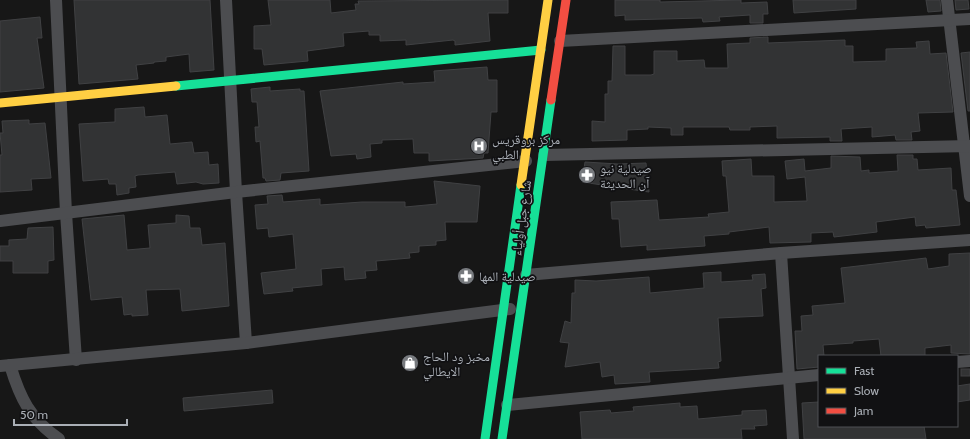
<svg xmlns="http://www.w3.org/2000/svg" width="970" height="439" font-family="Cabin,'Noto Naskh Arabic',sans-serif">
  <rect width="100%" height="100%" fill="#171717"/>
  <g fill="#323334" stroke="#404143">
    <polygon points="74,0 210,0 214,70 190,72 189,54 166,57 166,61 154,62 154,63 136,65 138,79 79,84"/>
    <polygon points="268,0 330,0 331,13 356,10 355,4 359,4 358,1 508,0 508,13 488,13 490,41 455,45 455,41 453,40 406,45 406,40 380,41 380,35 369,35 369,31 343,33 344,46 307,51 308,61 264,65 262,49 254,49 254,26 271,25"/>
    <polygon points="615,0 660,0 660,2 741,0 741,3 767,2 768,14 763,14 763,23 750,23 750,15 719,17 720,21 703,22 702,18 625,20 625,15 615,16"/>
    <polygon points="793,0 856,0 856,9 794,13"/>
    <polygon points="926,0 940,0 941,11 928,12"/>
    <polygon points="955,0 968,0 969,9 956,10"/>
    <polygon points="40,17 42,38 37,38 44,88 0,92 0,21"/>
    <polygon points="768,37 768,43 845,40 845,46 853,46 853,62 886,61 886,49 917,48 916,42 929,41 930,54 946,53 953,112 918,113 920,131 911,132 912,140 896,140 895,135 872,137 872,127 841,129 842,141 830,141 830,137 777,138 777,126 750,127 750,130 730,130 729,127 683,127 683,135 671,135 671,128 648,127 648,129 627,130 627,140 592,141 592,121 605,122 605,94 608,94 608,81 612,81 613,46 625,46 625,75 651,75 654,74 654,51 677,51 677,61 704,60 705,68 728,68 727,44 750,43 750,38"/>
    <polygon points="970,52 970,111 968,111 961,53"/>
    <polygon points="487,67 488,80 497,80 497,112 491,112 488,153 484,153 483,158 429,161 429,153 414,153 413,139 382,140 382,143 370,144 371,157 357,159 356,154 331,156 320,91 403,82 403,84 435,82 434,71"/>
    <polygon points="270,87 270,91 300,89 300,91 304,91 309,171 281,173 280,180 266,181 265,178 263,178 260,141 256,142 255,127 259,127 257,102 252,102 251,89"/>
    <polygon points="144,107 145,117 167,115 170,144 192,142 194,153 208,152 209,165 218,164 219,183 203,184 196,182 177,184 175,172 138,175 135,176 136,187 129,188 129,193 117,195 116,184 109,184 108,179 83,181 79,124 115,122 115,109"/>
    <polygon points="29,120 29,124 45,123 51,178 31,179 32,190 0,192 0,155 2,155 0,133 3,133 2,121"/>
    <polygon points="897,155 913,155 913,159 917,159 918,170 951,168 952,190 956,190 960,225 926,228 925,225 916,226 915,217 876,222 877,232 834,237 833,232 811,233 811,242 770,243 769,227 729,232 729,234 704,236 705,246 647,250 647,245 621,247 619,219 612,219 611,202 657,200 659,220 709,217 708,214 729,212 726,176 723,176 722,161 751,159 752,176 774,176 774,202 807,201 805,177 787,179 785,161 804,159 805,171 831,168 831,156 860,157 861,171 869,170 869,173 898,171"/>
    <polygon points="585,162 618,164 646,163 649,192 582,182"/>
    <polygon points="434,181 480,186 477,222 445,222 446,240 436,241 436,245 419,246 419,252 409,253 410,258 376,261 377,270 365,271 366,278 345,280 344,267 321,269 322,285 292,288 293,291 264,294 261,273 296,269 293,234 269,237 268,228 257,229 255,205 268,204 267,196 282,195 283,202 320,199 320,205 362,202 405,202 405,207 437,204"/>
    <polygon points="124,215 127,250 150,248 148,225 176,223 176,215 189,216 190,228 200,228 202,245 225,243 229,306 182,311 180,289 146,290 148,315 132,316 132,314 124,315 122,297 91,300 82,219"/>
    <polygon points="53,227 54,260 48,261 48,273 13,273 13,261 0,261 0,246 9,246 9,240 27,239 28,228"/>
    <polygon points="970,253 970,354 951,353 951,345 925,348 925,356 881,356 879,339 853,341 853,343 823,345 824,356 819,356 819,367 797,369 795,331 802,331 801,316 813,315 812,306 845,303 841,268 926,258 928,269 949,266 949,254"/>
    <polygon points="721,272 721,282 753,280 752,275 765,274 766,288 761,289 763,316 718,318 721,361 718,362 719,368 649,372 650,382 615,384 614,375 602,377 600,362 565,367 569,343 560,342 565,321 571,323 572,293 575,293 575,280 596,281 649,277 650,293 704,288 703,273"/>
    <rect x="961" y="369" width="9" height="7"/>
    <polygon points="970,384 970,400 957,402 957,386"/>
    <polygon points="272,390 273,403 184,411 183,398"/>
    <polygon points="819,402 819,426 924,426 926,439 804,439 802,403"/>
    <polygon points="680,403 680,407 697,406 698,419 742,415 742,411 766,410 767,425 754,426 755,429 741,429 742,439 582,439 580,412 610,410 611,413 634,411 633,407"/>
  </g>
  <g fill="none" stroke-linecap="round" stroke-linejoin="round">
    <g stroke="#4c4d50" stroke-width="12">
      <polyline points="56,0 66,213 76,360"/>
      <polyline points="226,0 236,192 246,343"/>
      <polyline points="947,0 970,196"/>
      <polyline points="560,41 970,19"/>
      <polyline points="544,155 970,146"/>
      <polyline points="0,221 236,192 526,161"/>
      <polyline points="781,253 793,439"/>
      <polyline points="526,275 781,253 970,240"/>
      <polyline points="957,362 970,361"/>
      <path d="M10,365C20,398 30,419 59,439"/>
      <polyline points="0,366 246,343 510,309"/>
      <polyline points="507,405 819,375"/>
    </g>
    <g stroke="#16e098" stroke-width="9">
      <polyline points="176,86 541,50"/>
      <polyline points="485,439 521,185"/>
      <polyline points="502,439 551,100"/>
    </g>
    <g stroke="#ffcf43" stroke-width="9">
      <polyline points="0,103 176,86"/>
      <polyline points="521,185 548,0"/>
    </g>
    <polyline stroke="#f24e42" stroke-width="9" points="551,100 566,0"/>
  </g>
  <defs>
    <g id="hospital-disc" transform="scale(0.9)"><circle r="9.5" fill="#777a7e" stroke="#111113"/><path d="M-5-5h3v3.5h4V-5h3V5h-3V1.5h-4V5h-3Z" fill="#fff"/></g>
    <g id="pharmacy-disc" transform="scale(0.9)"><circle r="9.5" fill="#777a7e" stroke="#111113"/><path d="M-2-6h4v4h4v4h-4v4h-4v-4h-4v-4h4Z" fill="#fff"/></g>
    <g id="shop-disc" transform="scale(0.9)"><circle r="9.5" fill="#777a7e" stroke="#111113"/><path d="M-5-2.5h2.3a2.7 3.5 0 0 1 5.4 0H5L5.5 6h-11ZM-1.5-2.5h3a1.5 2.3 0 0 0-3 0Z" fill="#fff"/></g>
  </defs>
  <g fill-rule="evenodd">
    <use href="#hospital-disc" x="479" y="146"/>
    <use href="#pharmacy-disc" x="587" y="175"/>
    <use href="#pharmacy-disc" x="466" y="276"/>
    <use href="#shop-disc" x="410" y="363"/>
  </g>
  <g text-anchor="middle" stroke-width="3.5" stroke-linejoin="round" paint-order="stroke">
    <g font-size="13" fill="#aaafb6" stroke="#111113" text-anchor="start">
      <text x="492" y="144">مركز بروقريس<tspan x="492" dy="15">الطبي</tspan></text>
      <text x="600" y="173">صيدلية نيو<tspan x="600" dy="15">آن الحديثة</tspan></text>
      <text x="479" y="281">صيدلية المها</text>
      <text x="423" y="361">مخبز ود الحاج<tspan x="423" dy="15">الايطالي</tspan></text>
    </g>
    <g font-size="13" fill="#aaafb6" stroke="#111113">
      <text transform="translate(521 218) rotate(-82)" y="5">شارع جبل أولياء</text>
    </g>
  </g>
  <rect x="818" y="355" width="140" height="72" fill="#111113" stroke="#4e5054"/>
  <rect x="826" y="368" width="20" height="6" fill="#16e098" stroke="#4e5054"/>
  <text x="854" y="375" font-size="12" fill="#aaafb6">Fast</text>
  <rect x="826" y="388" width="20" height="6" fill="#ffcf43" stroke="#4e5054"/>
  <text x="854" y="395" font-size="12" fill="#aaafb6">Slow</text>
  <rect x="826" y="408" width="20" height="6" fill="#f24e42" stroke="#4e5054"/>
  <text x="854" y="415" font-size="12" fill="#aaafb6">Jam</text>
  <path d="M14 419v6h113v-6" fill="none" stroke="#aaafb6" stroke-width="2"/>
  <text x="20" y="419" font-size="12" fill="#aaafb6" stroke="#111113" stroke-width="3" paint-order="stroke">50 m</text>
</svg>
